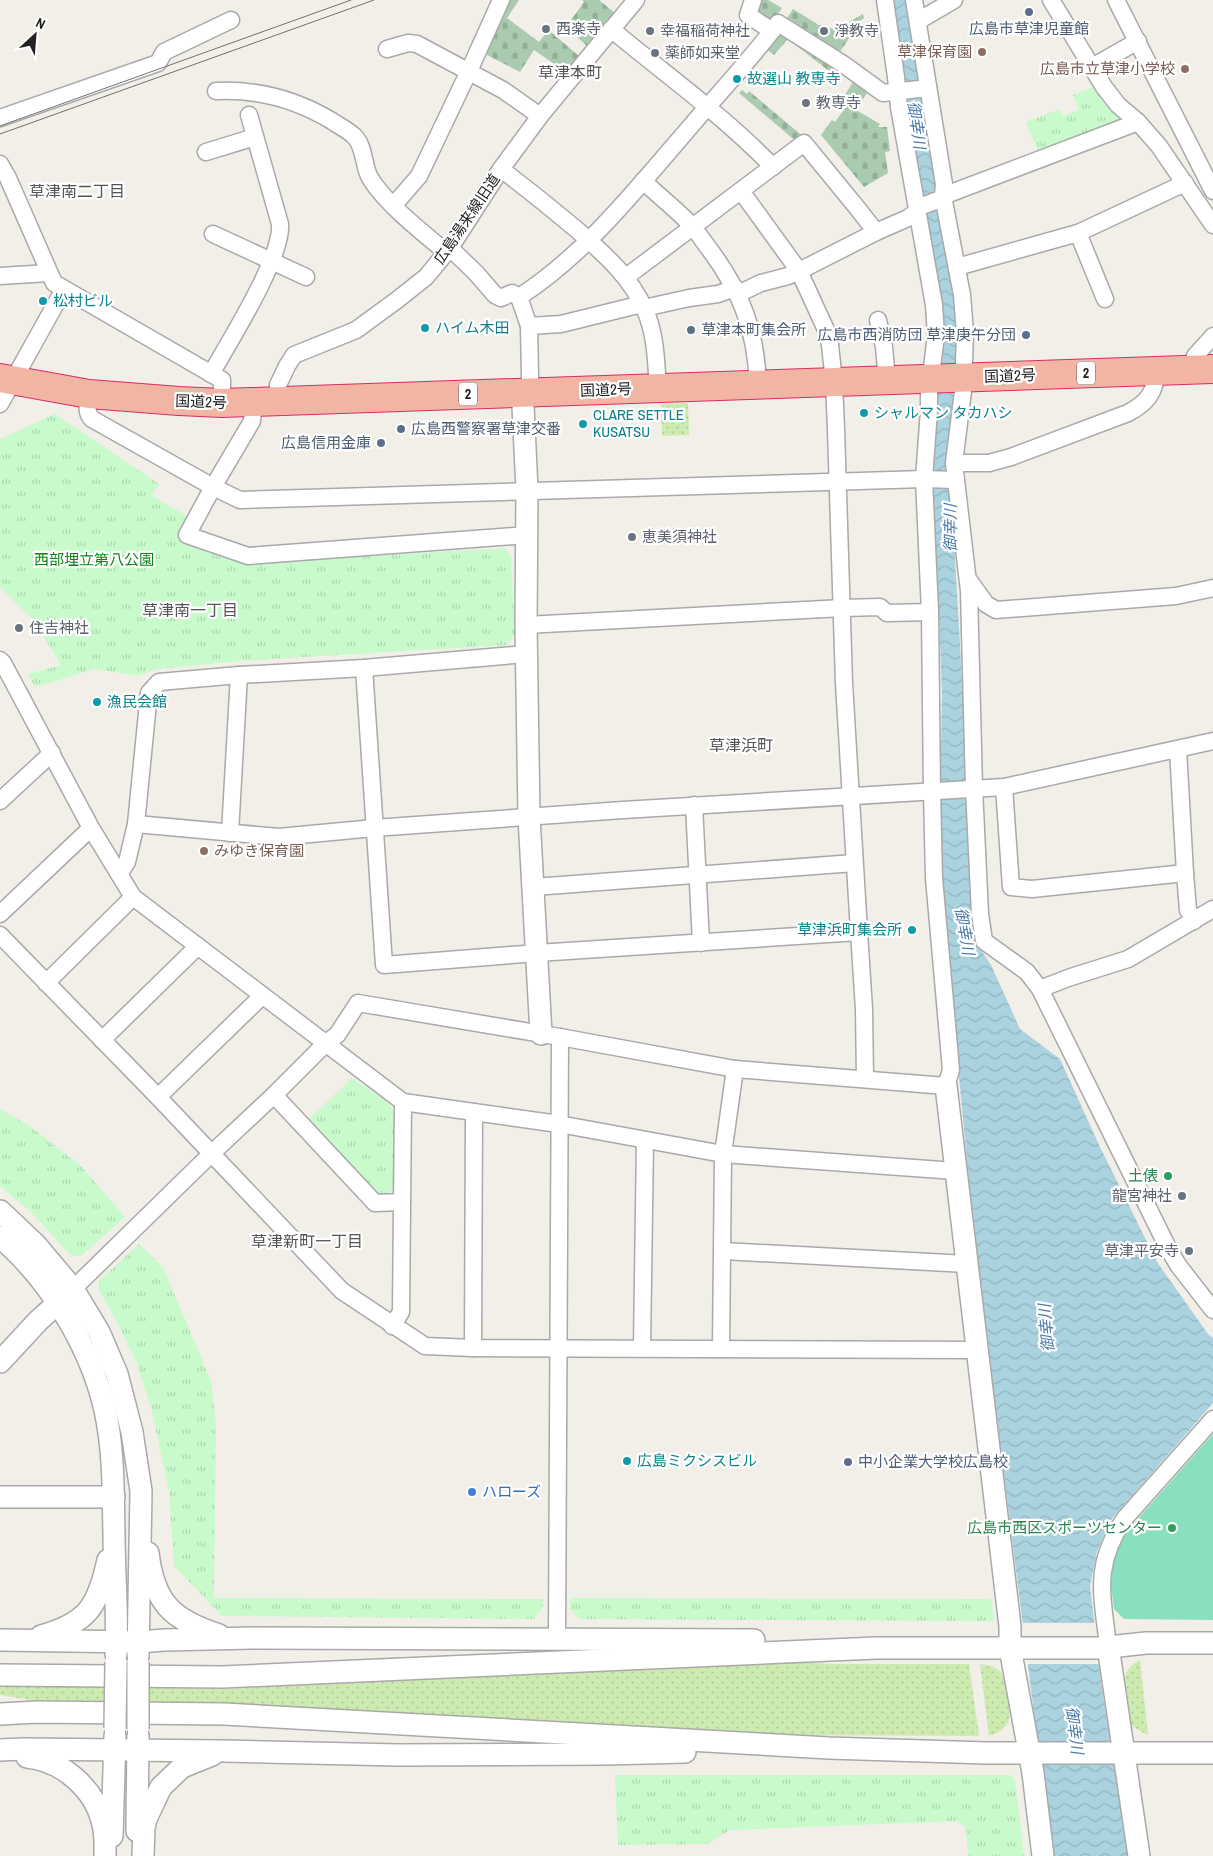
<svg xmlns="http://www.w3.org/2000/svg" width="1213" height="1856" font-family="'Archivo Narrow','Noto Sans JP',sans-serif">
  <defs>
    <pattern id="grass-dots" width="8" height="8" patternUnits="userSpaceOnUse" patternTransform="scale(1.25)"><rect width="8" height="8" fill="#cdebb0"/><path d="M2 2h.1M6 6h.1" fill="none" stroke="#b0c997" stroke-width="1.8" stroke-linecap="round"/></pattern>
    <pattern id="cemetery-stones" width="16" height="16" patternUnits="userSpaceOnUse" patternTransform="scale(1.25)"><rect width="16" height="16" fill="#aacbaf"/><path d="M2 7V4a2 2 0 0 1 4 0v3zM10 15v-3a2 2 0 0 1 4 0v3z" fill="#92ae96"/></pattern>
    <pattern id="park-tufts" width="24" height="20" patternUnits="userSpaceOnUse" patternTransform="scale(1.25)"><rect width="24" height="20" fill="#c8facc"/><path d="M3 7l-1-3M5 7V3M7 7l1-3M15 17l-1-3M17 17v-4M19 17l1-3" fill="none" stroke="#acd6af"/></pattern>
    <pattern id="water-waves" width="16" height="10" patternUnits="userSpaceOnUse" patternTransform="scale(1.25)"><rect width="16" height="10" fill="#aad3df"/><path d="M0 5q4-4 8 0t8 0" fill="none" stroke="#92b5bf"/></pattern>
  </defs>
  <rect width="100%" height="100%" fill="#f2efe9"/>
  <g fill="url(#grass-dots)">
    <polygon points="688,403 689,435 662,436 661,404"/>
    <polygon points="764,1660 830,1664 969,1664 979,1736 800,1735 247,1704 49,1703 0,1695 0,1686 229,1689"/>
    <path d="M1140,1660L1148,1735C1141,1732 1133,1728 1129,1721C1125,1712 1122,1678 1128,1670C1131,1665 1136,1662 1140,1660Z"/>
    <path d="M980,1664C991,1665 999,1668 1005,1677C1009,1701 1020,1727 989,1736Z"/>
  </g>
  <g fill="url(#cemetery-stones)">
    <polygon points="504,0 519,0 507,18 539,42 546,33 549,35 551,32 579,56 566,72 534,50 520,72 481,52"/>
    <polygon points="582,0 599,0 615,13 587,46 566,27 584,2"/>
    <polygon points="756,0 768,0 782,8 770,26 751,13"/>
    <polygon points="793,9 819,25 841,31 847,23 863,14 864,18 854,25 852,34 837,56 784,23"/>
    <polygon points="780,27 835,63 829,71 788,39 774,55 765,48"/>
    <polygon points="856,77 871,87 856,110 880,124 878,127 887,127 890,151 885,152 888,173 864,187 821,135 832,120 835,122 849,103 843,98"/>
    <polygon points="742,90 747,94 749,91 805,138 798,143 739,93"/>
  </g>
  <g fill="url(#park-tufts)">
    <polygon points="1097,86 1126,122 1039,154 1026,122 1060,109 1063,116 1079,110 1073,95"/>
    <path d="M55,414L159,484L152,496L189,517L177,539C200,548 227,563 252,563L505,548L511,556L515,634L507,645L239,661L157,669L138,676L95,669L35,687L28,674L61,665L34,621L0,587V439Z"/>
    <polygon points="352,1078 389,1103 395,1115 395,1187 389,1193 380,1194 308,1120"/>
    <polygon points="0,1109 31,1127 81,1166 125,1217 81,1256 70,1255 31,1212 0,1186"/>
    <polygon points="139,1244 163,1267 211,1381 216,1425 214,1598 544,1599 543,1606 534,1619 222,1616 174,1566 169,1493 152,1411 137,1364 117,1322 98,1288 100,1280"/>
    <polygon points="570,1598 991,1599 994,1621 580,1619 570,1609"/>
    <polygon points="615,1775 1011,1775 1015,1780 1024,1856 968,1856 966,1828 958,1821 730,1830 707,1844 618,1845"/>
  </g>
  <polygon fill="#88e0be" points="1213,1434 1213,1620 1124,1619 1114,1609 1111,1585 1113,1564 1120,1542 1134,1523"/>
  <polygon fill="url(#water-waves)" points="890,0 909,0 961,332 950,469 969,804 970,889 979,947 991,965 1020,1029 1060,1059 1100,1147 1157,1262 1208,1334 1213,1338 1213,1403 1110,1521 1097,1551 1090,1586 1102,1689 1129,1856 1052,1856 974,1237 941,883 940,806 942,693 937,565 931,469 939,360"/>
  <polygon fill="#f2efe9" points="1022,1623 1097,1623 1101,1664 1027,1664"/>
  <g fill="none" stroke-linecap="round" stroke-linejoin="round">
    <g stroke="#a9a9a9" stroke-width="19">
      <g id="minor">
        <polyline points="753,0 748,15 772,31"/>
        <polyline points="914,0 944,184 943,196 962,295 965,333 963,391 954,463 969,591 974,788 980,914 984,941 1027,972 1040,989 1167,1246 1178,1265 1213,1310"/>
        <polyline points="1051,0 1104,87 1118,105 1138,122 1159,146 1213,225"/>
        <polyline points="1116,0 1213,191"/>
        <polyline points="918,21 954,0"/>
        <path d="M611,29C665,74 724,116 773,167"/>
        <polyline points="387,49 408,43 417,44 503,90 540,116"/>
        <polyline points="1092,67 1138,41"/>
        <path d="M216,91C257,89 297,100 332,121C339,126 348,130 354,136C365,146 363,166 370,178C386,204 423,233 446,252"/>
        <polyline points="0,118 158,63 164,52 231,20"/>
        <polyline points="206,152 255,137"/>
        <polyline points="0,164 8,178 54,283 222,380 222,403"/>
        <path d="M501,169C526,188 551,208 576,229C603,253 630,276 645,310C656,335 656,361 658,389"/>
        <path d="M643,181C659,196 677,210 691,225C698,233 704,242 710,250C742,293 756,331 758,385"/>
        <polyline points="393,206 419,176 469,71 501,0"/>
        <polyline points="1078,233 1105,299"/>
        <polyline points="213,234 306,277"/>
        <polyline points="450,248 476,273 495,295 501,298 512,293 519,297"/>
        <polyline points="957,267 1078,233 1185,183"/>
        <polyline points="0,276 49,273"/>
        <polyline points="626,277 804,143 858,209 876,232"/>
        <polyline points="738,294 761,283 788,276 799,271 876,232 908,218 916,212 919,207 941,199 943,196 1138,122"/>
        <polyline points="644,308 689,298 718,294 735,288"/>
        <polyline points="878,320 884,347 887,380"/>
        <path d="M529,326L519,297C584,255 633,193 684,134C715,97 749,62 778,23L843,64L883,93L928,88"/>
        <polyline points="1192,370 1195,356 1213,336"/>
        <path d="M211,374C229,342 283,257 280,224L249,115"/>
        <polyline points="527,392 530,378 529,326 561,324 642,304"/>
        <path d="M89,394C88,403 85,412 92,419L213,487L240,500L924,479L956,480"/>
        <polyline points="278,401 278,385 287,366 294,355 356,330 397,300 426,277 450,248 501,169 540,116 636,0"/>
        <polyline points="254,402 252,421 213,487 187,535 248,556 527,535"/>
        <polyline points="0,404 64,289"/>
        <path d="M954,463H989L1011,457L1128,413C1147,403 1156,392 1156,371"/>
        <polyline points="968,579 986,604 996,610 1176,596 1213,588"/>
        <polyline points="526,625 843,608 880,607 887,613 930,612"/>
        <polyline points="0,660 3,663 91,828 133,897 403,1102 559,1124 723,1154 955,1171"/>
        <polyline points="364,668 384,965 537,953 859,932 844,683 836,429 834,382 830,345 827,332 799,271 741,191"/>
        <polyline points="1178,749 1185,873 1188,910 1194,921"/>
        <polyline points="1004,787 1011,887 1032,889 1185,873"/>
        <polyline points="0,801 52,753"/>
        <polyline points="694,805 701,943"/>
        <polyline points="136,824 279,837 374,828 623,810 1004,787 1213,741"/>
        <polyline points="230,833 239,675"/>
        <polyline points="119,874 127,862 136,824 149,693 159,682 239,675 364,668 526,654"/>
        <polyline points="534,887 854,863"/>
        <polyline points="0,914 91,828"/>
        <polyline points="859,932 864,1009 865,1079"/>
        <polyline points="0,935 158,1097 342,1291 425,1346 473,1348 977,1350"/>
        <polyline points="46,983 133,897"/>
        <polyline points="1040,989 1068,978 1128,959 1213,909"/>
        <polyline points="102,1040 198,946"/>
        <polyline points="274,1095 375,1203 402,1202"/>
        <polyline points="158,1097 262,996"/>
        <polyline points="723,1251 967,1264"/>
        <polyline points="73,1289 211,1154 274,1095 326,1043 337,1035 358,1003 560,1037 735,1069 946,1086 951,1070 934,878 932,791 930,612 924,479 929,410 929,392 936,335 934,305 899,107 896,77 885,0"/>
        <polyline points="392,1326 401,1312 403,1102"/>
        <polyline points="473,1348 474,1112"/>
        <polyline points="642,1348 645,1140"/>
        <polyline points="721,1348 723,1154 735,1069"/>
        <polyline points="557,1638 560,1037"/>
        <path d="M1108,1646C1102,1593 1093,1565 1125,1518L1213,1419"/>
      </g>
    </g>
    <g stroke="#a9a9a9" stroke-width="24">
      <g id="tertiary">
        <polyline points="527,392 523,406 527,490 526,625 529,817 541,1034"/>
        <polyline points="946,1086 1010,1626 1010,1648 1033,1773 1043,1856"/>
        <polyline points="0,1211 36,1245 73,1289 99,1332 117,1374 132,1432 141,1491 138,1656"/>
        <path d="M0,1237C52,1281 95,1354 107,1420C114,1458 113,1496 114,1533C114,1574 118,1614 116,1654"/>
        <polyline points="0,1362 39,1320 67,1295"/>
        <polyline points="0,1497 114,1497"/>
        <path d="M148,1553C154,1603 172,1620 219,1635"/>
        <path d="M41,1636C88,1623 98,1606 108,1560"/>
        <polyline points="0,1640 139,1642 164,1640 252,1638 754,1640"/>
        <polyline points="1108,1646 1139,1856"/>
        <polyline points="0,1675 223,1677 876,1648 1100,1648 1146,1643 1213,1643"/>
        <polyline points="0,1714 37,1712 224,1714 829,1748 986,1753 1213,1753"/>
        <polyline points="0,1750 23,1749 224,1751 398,1755 606,1754 685,1752"/>
        <path d="M27,1757C61,1760 94,1788 102,1821C106,1833 105,1844 105,1856"/>
        <polyline points="137,1831 138,1736"/>
        <polyline points="112,1836 115,1736"/>
        <polyline points="143,1856 144,1828 146,1819 161,1787 182,1767 212,1755"/>
      </g>
    </g>
    <g stroke="#dc2a67" stroke-width="30">
      <polyline id="trunk" points="0,378 89,394 179,401 222,403 1213,369"/>
    </g>
    <use href="#minor" stroke="#fff" stroke-width="16"/>
    <use href="#tertiary" stroke="#fff" stroke-width="21"/>
    <use href="#trunk" stroke="#f2b4a3" stroke-width="28"/>
    <g stroke="#707070" stroke-width="1">
      <polyline points="0,126 351,0"/>
      <polyline points="0,134 374,0"/>
    </g>
    <g stroke="#a9a9a9" stroke-width="24" stroke-linecap="butt">
      <g id="tertiary-bridge">
        <polyline points="115,1728 116,1662"/>
        <polyline points="138,1729 138,1662"/>
      </g>
    </g>
    <use href="#tertiary-bridge" stroke="#fff" stroke-width="21"/>
  </g>
  <g fill="#5c6f8a" stroke="#fff" stroke-width="2">
    <circle cx="1029" cy="12" r="5"/>
    <circle cx="691" cy="330" r="5"/>
    <circle cx="1026" cy="335" r="5"/>
    <circle cx="401" cy="429" r="5"/>
    <circle cx="381" cy="443" r="5"/>
    <circle cx="848" cy="1462" r="5"/>
  </g>
  <g fill="#6b7280" stroke="#fff" stroke-width="2">
    <circle cx="546" cy="29" r="5"/>
    <circle cx="650" cy="31" r="5"/>
    <circle cx="824" cy="31" r="5"/>
    <circle cx="655" cy="53" r="5"/>
    <circle cx="806" cy="103" r="5"/>
    <circle cx="632" cy="537" r="5"/>
    <circle cx="19" cy="628" r="5"/>
    <circle cx="1182" cy="1196" r="5"/>
    <circle cx="1189" cy="1251" r="5"/>
  </g>
  <g fill="#8d6e63" stroke="#fff" stroke-width="2">
    <circle cx="982" cy="52" r="5"/>
    <circle cx="1185" cy="69" r="5"/>
    <circle cx="204" cy="851" r="5"/>
  </g>
  <g fill="#0f9aa8" stroke="#fff" stroke-width="2">
    <circle cx="737" cy="79" r="5"/>
    <circle cx="43" cy="301" r="5"/>
    <circle cx="425" cy="328" r="5"/>
    <circle cx="864" cy="413" r="5"/>
    <circle cx="583" cy="424" r="5"/>
    <circle cx="97" cy="702" r="5"/>
    <circle cx="912" cy="930" r="5"/>
    <circle cx="627" cy="1461" r="5"/>
  </g>
  <g fill="#2e9e5b" stroke="#fff" stroke-width="2">
    <circle cx="1168" cy="1176" r="5"/>
    <circle cx="1172" cy="1528" r="5"/>
  </g>
  <circle fill="#3f7fe0" stroke="#fff" stroke-width="2" cx="472" cy="1492" r="5"/>
  <g text-anchor="middle" stroke-width="4.5" stroke-linejoin="round" paint-order="stroke">
    <g fill="#fff" stroke="#646464" stroke-width="1">
      <rect x="1077" y="361.5" width="18" height="23" rx="4"/>
      <rect x="459" y="382.5" width="18" height="23" rx="4"/>
    </g>
    <g font-size="14" font-weight="bold" fill="#222">
      <text x="1086" y="378">2</text>
      <text x="468" y="399">2</text>
    </g>
    <g font-size="15" fill="#5b616d" stroke="#fff" text-anchor="start">
      <text x="556" y="34">西楽寺</text>
      <text x="660" y="36">幸福稲荷神社</text>
      <text x="834" y="36">淨教寺</text>
      <text x="665" y="58">薬師如来堂</text>
      <text x="816" y="108">教専寺</text>
      <text x="642" y="542">恵美須神社</text>
      <text x="29" y="633">住吉神社</text>
      <text x="1172" y="1201" text-anchor="end">龍宮神社</text>
      <text x="1179" y="1256" text-anchor="end">草津平安寺</text>
    </g>
    <g font-size="15" fill="#4e5e75" stroke="#fff" text-anchor="start">
      <text x="1029" y="34" text-anchor="middle">広島市草津児童館</text>
      <text x="701" y="335">草津本町集会所</text>
      <text x="1016" y="340" text-anchor="end">広島市西消防団 草津庚午分団</text>
      <text x="411" y="434">広島西警察署草津交番</text>
      <text x="371" y="448" text-anchor="end">広島信用金庫</text>
      <text x="858" y="1467">中小企業大学校広島校</text>
    </g>
    <g font-size="15" fill="#785e54" stroke="#fff" text-anchor="end">
      <text x="972" y="57">草津保育園</text>
      <text x="1175" y="74">広島市立草津小学校</text>
      <text x="214" y="856" text-anchor="start">みゆき保育園</text>
    </g>
    <g font-size="15" fill="#0d838f" stroke="#fff" text-anchor="start">
      <text x="747" y="84">故選山 教専寺</text>
      <text x="53" y="306">松村ビル</text>
      <text x="435" y="333">ハイム木田</text>
      <text x="874" y="418">シャルマン タカハシ</text>
      <text x="593" y="420">CLARE SETTLE<tspan x="593" dy="17">KUSATSU</tspan></text>
      <text x="107" y="707">漁民会館</text>
      <text x="902" y="935" text-anchor="end">草津浜町集会所</text>
      <text x="637" y="1466">広島ミクシスビル</text>
    </g>
    <g font-size="15" fill="#222" stroke="#fff">
      <text transform="translate(467 219) rotate(-56)" y="5">広島湯来線旧道</text>
      <text transform="translate(1010 376) rotate(-2)" y="5">国道2号</text>
      <text transform="translate(606 390) rotate(-2)" y="5">国道2号</text>
      <text transform="translate(201 402) rotate(2)" y="5">国道2号</text>
    </g>
    <g font-size="15" fill="#0c8416" stroke="#fff">
      <text x="94" y="565">西部埋立第八公園</text>
    </g>
    <g font-size="15" fill="#27864d" stroke="#fff" text-anchor="end">
      <text x="1158" y="1181">土俵</text>
      <text x="1162" y="1533">広島市西区スポーツセンター</text>
    </g>
    <g font-size="15" fill="#366cbe" stroke="#fff" text-anchor="start">
      <text x="482" y="1497">ハローズ</text>
    </g>
    <g font-size="16" fill="#555" stroke="#fff">
      <text x="570" y="78">草津本町</text>
      <text x="77" y="197">草津南二丁目</text>
      <text x="190" y="616">草津南一丁目</text>
      <text x="741" y="751">草津浜町</text>
      <text x="307" y="1247">草津新町一丁目</text>
    </g>
    <g font-size="16" font-style="italic" fill="#4a7aab" stroke="#fff">
      <text transform="translate(917 125) rotate(82)" y="6">御幸川</text>
      <text transform="translate(950 528) rotate(-90)" y="6">御幸川</text>
      <text transform="translate(965 931) rotate(80)" y="6">御幸川</text>
      <text transform="translate(1046 1328) rotate(-95)" y="6">御幸川</text>
      <text transform="translate(1075 1730) rotate(83)" y="6">御幸川</text>
    </g>
  </g>
  <g transform="translate(35 35) rotate(26)" stroke="#ffffff" stroke-width="4" paint-order="stroke">
  <path d="M0-4L9 19L0 12L-9 19Z" fill="#222222"/>
  <text y="-8" font-size="14" font-weight="bold" text-anchor="middle" fill="#222222">N</text>
  </g>
</svg>
